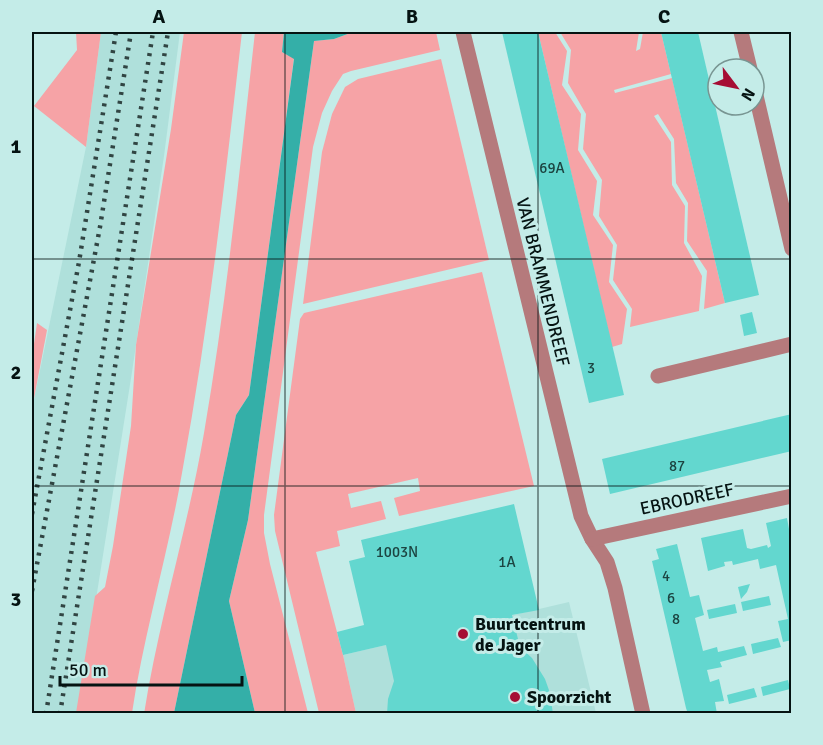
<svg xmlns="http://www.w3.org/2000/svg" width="823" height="745" font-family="Signika,sans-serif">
  <rect width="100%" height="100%" fill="#c4ece8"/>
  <g fill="#afe0db">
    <polygon points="101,32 180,32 164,156 132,372 78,713 32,714 32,409 86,147"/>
    <polygon points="569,602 596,713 356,713 343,655"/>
  </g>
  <g fill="#f6a3a6">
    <polygon points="76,32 101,32 86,147 34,106 77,50"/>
    <path d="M184,32H242C225,180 209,326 182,473C168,554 144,633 132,713H76L95,596L105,587L113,546L131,426L136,345L171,129Z"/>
    <path d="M255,32H284L282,52L294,58L249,395L236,415L174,713L144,714C159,619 188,527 204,433C227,300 240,166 255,32Z"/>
    <polygon points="353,32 436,32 440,50 351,71 343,74 332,91 322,113 313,147 264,515 264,533 270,564 308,713 255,713 229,601 248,520 314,41 334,39"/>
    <polygon points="538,32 555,32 567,51 562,85 581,114 578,150 597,181 593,215 613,245 609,282 627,309 622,344 612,347"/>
    <polygon points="560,32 639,32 636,51 640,49 643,32 661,32 671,74 614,90 615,93 672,78 725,303 704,309 707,271 687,241 688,203 676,183 674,139 658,114 654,116 671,142 672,185 685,206 684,243 702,276 699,311 630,327 632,309 613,280 617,245 599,216 602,180 583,149 586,114 568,83 571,50"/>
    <polygon points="441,59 489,260 303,304 322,152 332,114 345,87 358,79"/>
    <polygon points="482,272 534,486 399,516 394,498 420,491 418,478 348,494 351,508 381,501 386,519 337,531 340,546 316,552 343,655 356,713 319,713 275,531 274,515 300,319 304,313"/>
    <polygon points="37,323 47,330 32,409 32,358"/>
  </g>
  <polygon fill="#34afa8" points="284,32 353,32 334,39 314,41 248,520 229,601 255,713 174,713 236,415 249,395 294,59 282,52"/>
  <g fill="#63d7cf">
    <polygon points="502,32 538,32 624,395 589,403"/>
    <polygon points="661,32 698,32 759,295 725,303"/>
    <polygon points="752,312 757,333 744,336 740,315"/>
    <polygon points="792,414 792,451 610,494 602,459"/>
    <polygon points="514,504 539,610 512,615 520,647 532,658 545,679 550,693 553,714 387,714 388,699 394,681 386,645 343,655 337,632 364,625 349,561 365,557 361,540"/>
    <polygon points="787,518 789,529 792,528 792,640 783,642 778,621 788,619 776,565 760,569 758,559 733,565 732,561 724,562 725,566 708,571 701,538 743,529 747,548 751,549 767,545 768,548 771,546 766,523"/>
    <polygon points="677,544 690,597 699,595 704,615 695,618 703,651 717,647 718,652 744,646 747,655 720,662 722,667 707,670 710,682 719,679 724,701 715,702 717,714 688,714 686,708 652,561 659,559 656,549"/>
    <polygon points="750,584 747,592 741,599 738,587"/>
    <polygon points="769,596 771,605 743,611 741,602"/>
    <polygon points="735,604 737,613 709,619 707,610"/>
    <polygon points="778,638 781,647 753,654 751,644"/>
    <polygon points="788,680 790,689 763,696 761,687"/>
    <polygon points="754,688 757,697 729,704 727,695"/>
  </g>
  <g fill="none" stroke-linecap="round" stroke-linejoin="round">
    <g stroke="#b57a7c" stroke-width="15">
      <polyline points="463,32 581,516 592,539 607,562 615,588 643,714"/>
      <polyline points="741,32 750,69"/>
      <polyline points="754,87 792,249"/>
      <polyline points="658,376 792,344"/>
      <polyline points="592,539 792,496"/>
    </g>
    <g stroke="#314543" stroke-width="4.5" stroke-dasharray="3 6" stroke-linecap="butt">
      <polyline points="32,514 79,262 116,32"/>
      <polyline points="32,591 100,227 131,32"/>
      <polyline points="46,714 153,32"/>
      <polyline points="60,714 168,32"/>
    </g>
  </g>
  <path fill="none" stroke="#051312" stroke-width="1.5" stroke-opacity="0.55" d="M285,32V714M538,32V714M32,259H792M32,486H792"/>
  <g fill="#a60d34" stroke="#c4ece8" stroke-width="2">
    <circle cx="463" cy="634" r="6"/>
    <circle cx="515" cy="697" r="6"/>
  </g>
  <g text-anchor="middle" stroke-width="6" stroke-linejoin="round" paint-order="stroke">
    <g font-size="15" fill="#1c4441">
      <text x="552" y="173">69A</text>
      <text x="591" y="373">3</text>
      <text x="677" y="471">87</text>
      <text x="397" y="557">1003N</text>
      <text x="507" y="567">1A</text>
      <text x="666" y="581">4</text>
      <text x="671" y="603">6</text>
      <text x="676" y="624">8</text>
    </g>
    <g font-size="18" fill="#051312" stroke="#c4ece8">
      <text transform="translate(543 282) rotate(76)" y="6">VAN BRAMMENDREEF</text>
      <text transform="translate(687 499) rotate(-12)" y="6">EBRODREEF</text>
    </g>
    <g font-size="18" font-weight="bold" fill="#051312" stroke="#c4ece8" text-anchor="start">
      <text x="475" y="630">Buurtcentrum<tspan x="475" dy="21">de Jager</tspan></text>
      <text x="527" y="703">Spoorzicht</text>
    </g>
  </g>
  <rect width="823" height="745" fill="none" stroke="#c4ece8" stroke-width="66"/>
  <g transform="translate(736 87) rotate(122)"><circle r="28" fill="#c4ece8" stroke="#789592" stroke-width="1.5"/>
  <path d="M0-4.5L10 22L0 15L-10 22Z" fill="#a60d34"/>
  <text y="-9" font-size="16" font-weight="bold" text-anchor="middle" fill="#051312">N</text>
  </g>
  <path d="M60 676v9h182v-9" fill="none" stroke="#051312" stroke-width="3"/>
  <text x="69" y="676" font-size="18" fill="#051312" stroke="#c4ece8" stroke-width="4.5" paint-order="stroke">50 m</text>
  <rect x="33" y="33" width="757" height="679" fill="none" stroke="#051312" stroke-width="2"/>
  <g font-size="20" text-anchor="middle" font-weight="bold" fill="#051312">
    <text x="159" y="23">A</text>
    <text x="412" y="23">B</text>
    <text x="664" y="23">C</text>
    <text x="16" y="153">1</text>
    <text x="16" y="379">2</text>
    <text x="16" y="606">3</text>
  </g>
</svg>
